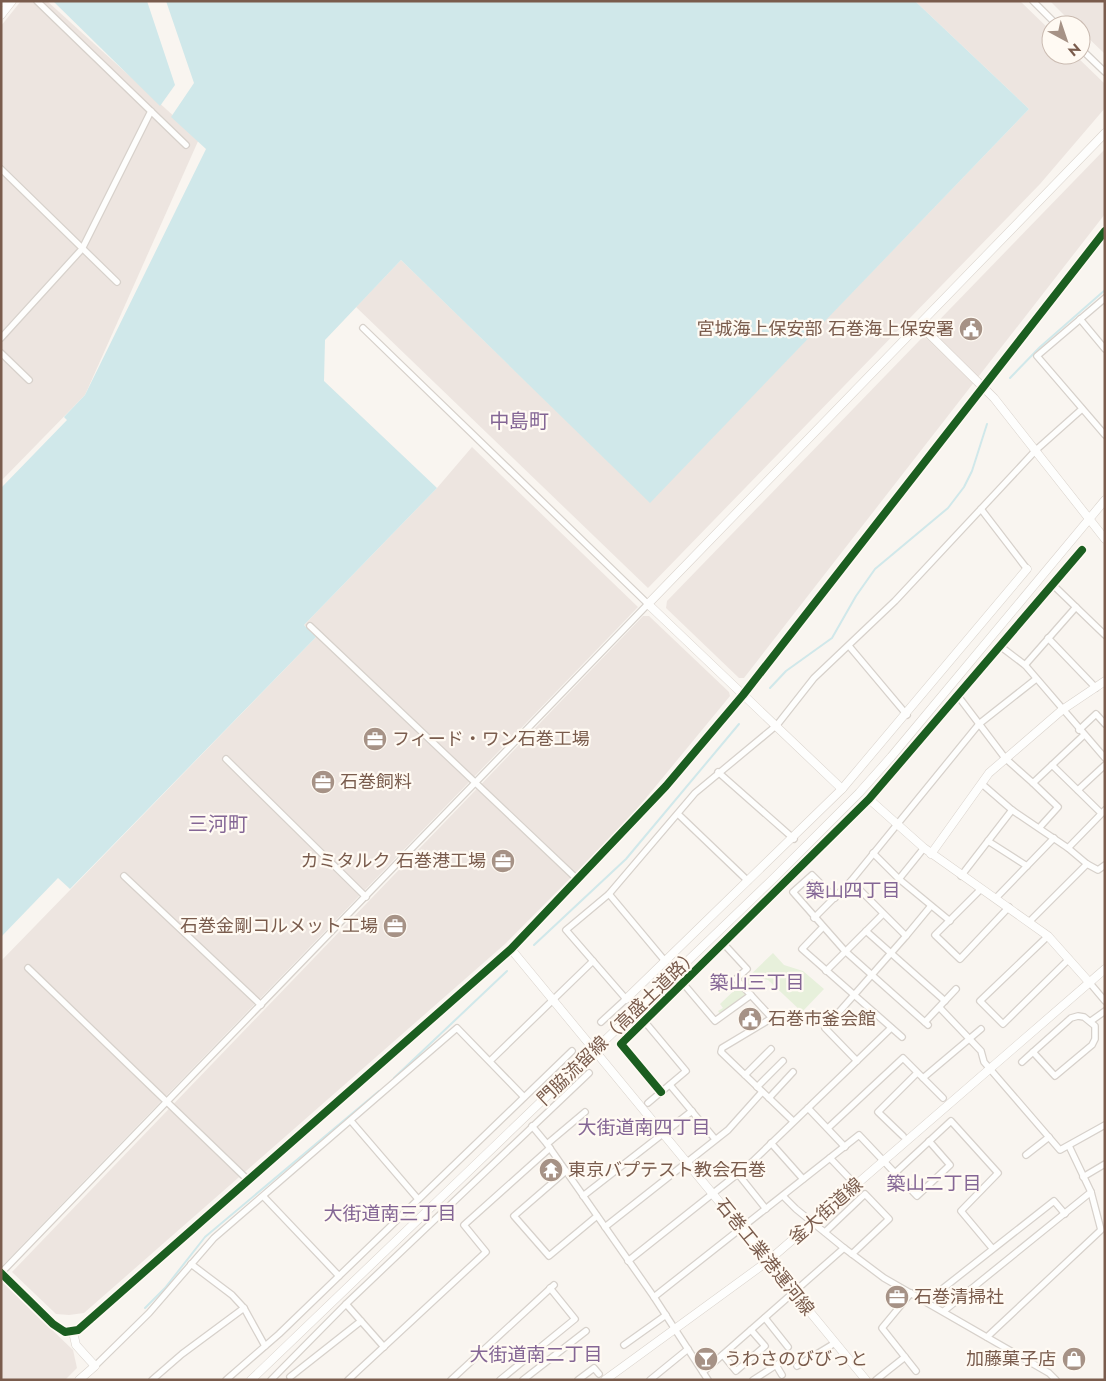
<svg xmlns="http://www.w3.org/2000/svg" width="1106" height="1381" font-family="Jost,'Noto Sans JP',sans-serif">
  <rect width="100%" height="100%" fill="#f9f5f0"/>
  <g fill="#ede5e0">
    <polygon points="21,1 47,1 199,139 85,395 1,481 1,26"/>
    <polygon points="915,1 1020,1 1051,31 1051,55 1075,55 1105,84 1105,108 1040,184 648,588 356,307 401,260 650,502 1029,109"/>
    <polygon points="1050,1 1105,1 1105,54 1081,31 1081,25 1074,25"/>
    <polygon points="1105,149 1105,214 744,678 739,678 666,608 667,601"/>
    <polygon points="472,447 638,607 3,1265 1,961 316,637 304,625 437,488"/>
    <polygon points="643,616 649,616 729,692 730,696 627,821 505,944 84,1313 69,1315 56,1314 12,1272"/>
    <polygon points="1,1281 73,1350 77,1368 65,1380 1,1380"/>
  </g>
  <polygon fill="#e7f0db" points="773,953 784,965 803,971 824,989 802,1012 768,980 759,978 748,988 752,992 720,1014 718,1011 723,1008 720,1004"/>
  <g fill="#d0e8ea">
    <polygon points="53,1 147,1 175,85 160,106"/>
    <polygon points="166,1 915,1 1029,109 650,503 401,260 325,340 324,381 437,488 304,625 316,637 70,889 58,878 1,937 1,488 67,420 64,417 85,395 206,149 171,117 194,83"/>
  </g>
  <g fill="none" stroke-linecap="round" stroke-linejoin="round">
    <g stroke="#d0e8ea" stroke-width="2">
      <polyline points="1010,378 1040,347 1105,290"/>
      <polyline points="770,688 786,671 832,638 856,596 875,569 948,508 964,487 972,471 987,424"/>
      <polyline points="534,945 626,859 739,724"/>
      <polyline points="394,1078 507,971"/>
      <polyline points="145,1308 165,1288 205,1237 379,1091"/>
    </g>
    <g stroke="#d7d1cb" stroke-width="8">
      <g id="street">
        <polyline points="37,1 186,145"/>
        <polyline points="1033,1 1057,25"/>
        <polyline points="1081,49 1105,72"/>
        <polyline points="1,169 117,282"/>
        <polyline points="1105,298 1037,356 1105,435"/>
        <polyline points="1080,319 1105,349"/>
        <polyline points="1,338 82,249 151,111"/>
        <polyline points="1,353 29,380"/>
        <polyline points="981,509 1027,569"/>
        <polyline points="1052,584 1105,635"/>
        <polyline points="310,626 578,880"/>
        <polyline points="1048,638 1096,688"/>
        <polyline points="849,646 907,715"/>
        <polyline points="1000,646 1025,665 1105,758"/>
        <polyline points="1025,665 1076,607"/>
        <polyline points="958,696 1005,758 1033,783 1052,765 1101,813"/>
        <polyline points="1079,730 1096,714 1105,724"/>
        <polyline points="226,759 366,897"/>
        <polyline points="1052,765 1084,735"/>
        <polyline points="718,772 794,839"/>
        <polyline points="1033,783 1058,807 1040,827"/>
        <polyline points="982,784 1012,810 1068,848"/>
        <polyline points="1078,790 1105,765"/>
        <polyline points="1105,810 1068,848 1087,864 1098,870 1105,865"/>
        <polyline points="678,814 748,881"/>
        <polyline points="988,841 1027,866"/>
        <polyline points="873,853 899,879 950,921"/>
        <polyline points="124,876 261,1005"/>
        <polyline points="961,876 1012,810"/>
        <polyline points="899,879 924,848"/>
        <polyline points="851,881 906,936 930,907"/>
        <polyline points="981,889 935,935 960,959 1009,907"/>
        <polyline points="609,894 665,961"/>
        <polyline points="835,898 812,875 793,892 845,951 928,1025"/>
        <polyline points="996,898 1054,838"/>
        <polyline points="814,918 851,881 979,724 1036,679"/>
        <polyline points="1029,922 1087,864"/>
        <polyline points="823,927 802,949 902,1037"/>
        <polyline points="866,931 945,1001"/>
        <polyline points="1048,936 980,1001 1003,1024 1069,959"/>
        <polyline points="723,943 747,969 736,979 772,1018 722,1048 721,1052 793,1121"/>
        <polyline points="28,968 249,1181"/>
        <polyline points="826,971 883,914"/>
        <polyline points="682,982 715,1021 751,995"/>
        <polyline points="1089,982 1105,1001"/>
        <polyline points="940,1008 981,1051 984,1062 1060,1150 1105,1125"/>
        <polygon points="1078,1016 1084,1017 1095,1026 1095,1039 1092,1045 1055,1076 1033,1052 1071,1018"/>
        <polyline points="1091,1021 1105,1011"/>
        <polyline points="601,1022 626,999 566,930 609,894 695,793 777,725 814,678 895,601 1036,450 1082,409"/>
        <polyline points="645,1022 686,1071 648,1103"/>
        <polyline points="925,1022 956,989"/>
        <polyline points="490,1061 593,961"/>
        <polyline points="857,1061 825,1028 906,936"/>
        <polyline points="1022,1062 1033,1052"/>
        <polyline points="745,1075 771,1049"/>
        <polyline points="923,1078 981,1029"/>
        <polyline points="670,1085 715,1139"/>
        <polyline points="757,1087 783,1061"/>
        <polyline points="661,1092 621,1044 869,799 1082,550"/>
        <polyline points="769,1098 793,1072"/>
        <polyline points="808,1108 845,1147"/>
        <polyline points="351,1121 418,1199"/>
        <polyline points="532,1126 547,1144 654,1297 708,1380"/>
        <polyline points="828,1128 903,1058 943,1098"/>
        <polyline points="903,1136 878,1112 917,1073"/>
        <polyline points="771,1143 803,1179"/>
        <polyline points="547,1144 585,1112"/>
        <polyline points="1026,1155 1049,1137"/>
        <polyline points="830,1158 850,1179"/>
        <polyline points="566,1171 514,1216 549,1256 597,1216"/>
        <polyline points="895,1173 917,1196 950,1165 929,1141"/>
        <polyline points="738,1174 766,1209"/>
        <polyline points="1083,1177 1105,1164"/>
        <polyline points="583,1196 692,1111"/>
        <polyline points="783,1196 796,1209 844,1248"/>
        <polyline points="264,1197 339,1276"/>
        <polyline points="605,1227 728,1130 762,1092"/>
        <polyline points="825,1232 865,1194 889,1219 852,1254"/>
        <polyline points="628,1261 750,1164 891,1028"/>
        <polyline points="191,1264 232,1295 244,1308 265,1346"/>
        <polyline points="1,1273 648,604 363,328"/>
        <polyline points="911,1293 882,1328 916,1371"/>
        <polyline points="654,1297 859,1135 895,1173 951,1121 998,1173 961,1211 992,1248"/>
        <polyline points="927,1301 1054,1201 1065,1214"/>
        <polyline points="346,1304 384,1347"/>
        <polyline points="944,1311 1091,1192 1069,1146"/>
        <polyline points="765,1318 788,1347"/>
        <polyline points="987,1337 1101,1230 1091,1192"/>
        <polyline points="624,1345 666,1315"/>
        <polyline points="723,1355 736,1371 765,1346 751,1330"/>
        <polyline points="776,1365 782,1375"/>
        <polyline points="95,1366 149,1313 214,1238 457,1028 524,1097"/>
        <polyline points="797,1366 835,1343"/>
        <polyline points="703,1372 844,1248 884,1278 1049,1373 1056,1380"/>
        <polyline points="290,1377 361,1321"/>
        <polyline points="152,1380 182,1354 244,1308"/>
        <polyline points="226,1380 279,1334 572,1051"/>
        <polyline points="271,1380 346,1304 589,1073"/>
        <polyline points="348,1380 486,1252 464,1225 550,1148"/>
        <polyline points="451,1380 554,1285"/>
        <polyline points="500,1380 575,1319 550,1288"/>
        <polyline points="523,1380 586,1331"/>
        <polyline points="578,1380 594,1368 599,1374"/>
        <polyline points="650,1380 688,1349"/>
        <polyline points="753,1380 784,1360"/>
        <polyline points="876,1380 905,1357"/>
      </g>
    </g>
    <g stroke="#d9d2cb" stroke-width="9">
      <g id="secondary">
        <polyline points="1,3 3,1"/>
        <polyline points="1,15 12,1"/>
        <polyline points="919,324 994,398 1105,539"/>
        <polyline points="842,789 648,604 1105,133"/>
        <polyline points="869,799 924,848 1048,936 1089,982"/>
        <polyline points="931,854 989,773 1062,710 1105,681"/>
        <polyline points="511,949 866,1380"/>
        <polyline points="626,999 842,789 1027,569"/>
        <polyline points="1,1273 53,1324 65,1332 78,1330 511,949 666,786 743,695 1105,231"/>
        <polyline points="73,1332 76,1345 95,1366 79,1380"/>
        <polyline points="251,1380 774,878 859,793 891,757 1105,500"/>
        <polyline points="605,1380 768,1261 1105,969"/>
      </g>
    </g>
    <use href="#street" stroke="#fefefd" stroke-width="5.5"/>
    <use href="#secondary" stroke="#fefefd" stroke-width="8"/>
    <g stroke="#fffaf3" stroke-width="11">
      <g id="cycleway">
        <polyline points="661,1092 621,1044 869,799 1082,550"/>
        <polyline points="1,1273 53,1324 65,1332 78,1330 511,949 666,786 743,695 1105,231"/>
      </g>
    </g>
    <use href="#cycleway" stroke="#1b5e20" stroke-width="8"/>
  </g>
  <defs>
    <g id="civic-disc" transform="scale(1.25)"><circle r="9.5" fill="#a69286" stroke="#fffaf3"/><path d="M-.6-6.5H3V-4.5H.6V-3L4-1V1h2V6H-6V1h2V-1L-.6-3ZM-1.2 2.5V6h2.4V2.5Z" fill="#fff"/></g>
    <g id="office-disc" transform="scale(1.25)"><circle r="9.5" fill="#a69286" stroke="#fffaf3"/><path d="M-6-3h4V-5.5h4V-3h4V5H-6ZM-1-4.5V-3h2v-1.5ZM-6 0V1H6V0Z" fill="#fff"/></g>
    <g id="temple-disc" transform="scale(1.25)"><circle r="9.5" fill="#a69286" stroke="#fffaf3"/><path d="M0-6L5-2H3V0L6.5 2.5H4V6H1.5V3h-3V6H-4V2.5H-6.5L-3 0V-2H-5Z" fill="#fff"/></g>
    <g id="bar-disc" transform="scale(1.25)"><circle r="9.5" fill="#a69286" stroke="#fffaf3"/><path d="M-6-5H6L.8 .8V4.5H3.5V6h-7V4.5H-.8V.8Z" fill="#fff"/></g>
    <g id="shop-disc" transform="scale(1.25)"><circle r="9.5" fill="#a69286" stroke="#fffaf3"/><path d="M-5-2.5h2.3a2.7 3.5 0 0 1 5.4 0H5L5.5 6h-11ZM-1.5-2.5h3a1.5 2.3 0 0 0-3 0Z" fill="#fff"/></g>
  </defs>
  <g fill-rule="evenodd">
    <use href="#civic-disc" x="971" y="329"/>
    <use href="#office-disc" x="375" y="739"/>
    <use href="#office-disc" x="323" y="782"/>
    <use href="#office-disc" x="503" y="861"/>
    <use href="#office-disc" x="395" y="926"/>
    <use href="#civic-disc" x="750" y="1019"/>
    <use href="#temple-disc" x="551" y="1170"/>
    <use href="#office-disc" x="897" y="1297"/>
    <use href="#bar-disc" x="706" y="1359"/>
    <use href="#shop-disc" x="1074" y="1359"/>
  </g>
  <g text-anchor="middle" stroke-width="4.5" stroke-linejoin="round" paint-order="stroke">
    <g font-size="18" fill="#7a5c4d" stroke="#fffaf3" text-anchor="start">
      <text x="954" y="335" text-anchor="end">宮城海上保安部 石巻海上保安署</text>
      <text x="392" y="745">フィード・ワン石巻工場</text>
      <text x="340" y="788">石巻飼料</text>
      <text x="486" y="867" text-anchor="end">カミタルク 石巻港工場</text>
      <text x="378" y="932" text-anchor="end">石巻金剛コルメット工場</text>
      <text x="768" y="1025">石巻市釜会館</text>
      <text x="568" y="1176">東京バプテスト教会石巻</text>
      <text x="914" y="1303">石巻清掃社</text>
      <text x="724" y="1365">うわさのびびっと</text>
      <text x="1056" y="1365" text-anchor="end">加藤菓子店</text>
    </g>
    <g font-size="18" fill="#7a5c4d" stroke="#fffaf3">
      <text transform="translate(618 1027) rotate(-44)" y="6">門脇流留線（高盛土道路）</text>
      <text transform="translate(826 1211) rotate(-41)" y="6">釜大街道線</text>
      <text transform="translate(765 1257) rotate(51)" y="6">石巻工業港運河線</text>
    </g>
    <g font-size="19" fill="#846695" stroke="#fffaf3">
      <text x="853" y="897">築山四丁目</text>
      <text x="757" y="989">築山三丁目</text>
      <text x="644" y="1134">大街道南四丁目</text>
      <text x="934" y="1190">築山二丁目</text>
      <text x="390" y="1220">大街道南三丁目</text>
      <text x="536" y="1361">大街道南二丁目</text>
    </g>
    <g font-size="20" fill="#846695" stroke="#fffaf3">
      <text x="519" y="428">中島町</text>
      <text x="218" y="831">三河町</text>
    </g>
  </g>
  <rect width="1106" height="1381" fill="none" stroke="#7a5c4d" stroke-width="5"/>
  <g transform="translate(1066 40) rotate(140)"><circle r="24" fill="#fffaf3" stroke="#cabbb1"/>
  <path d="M0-4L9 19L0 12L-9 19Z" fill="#a69286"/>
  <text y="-8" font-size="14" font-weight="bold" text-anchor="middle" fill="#7a5c4d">N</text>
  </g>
</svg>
